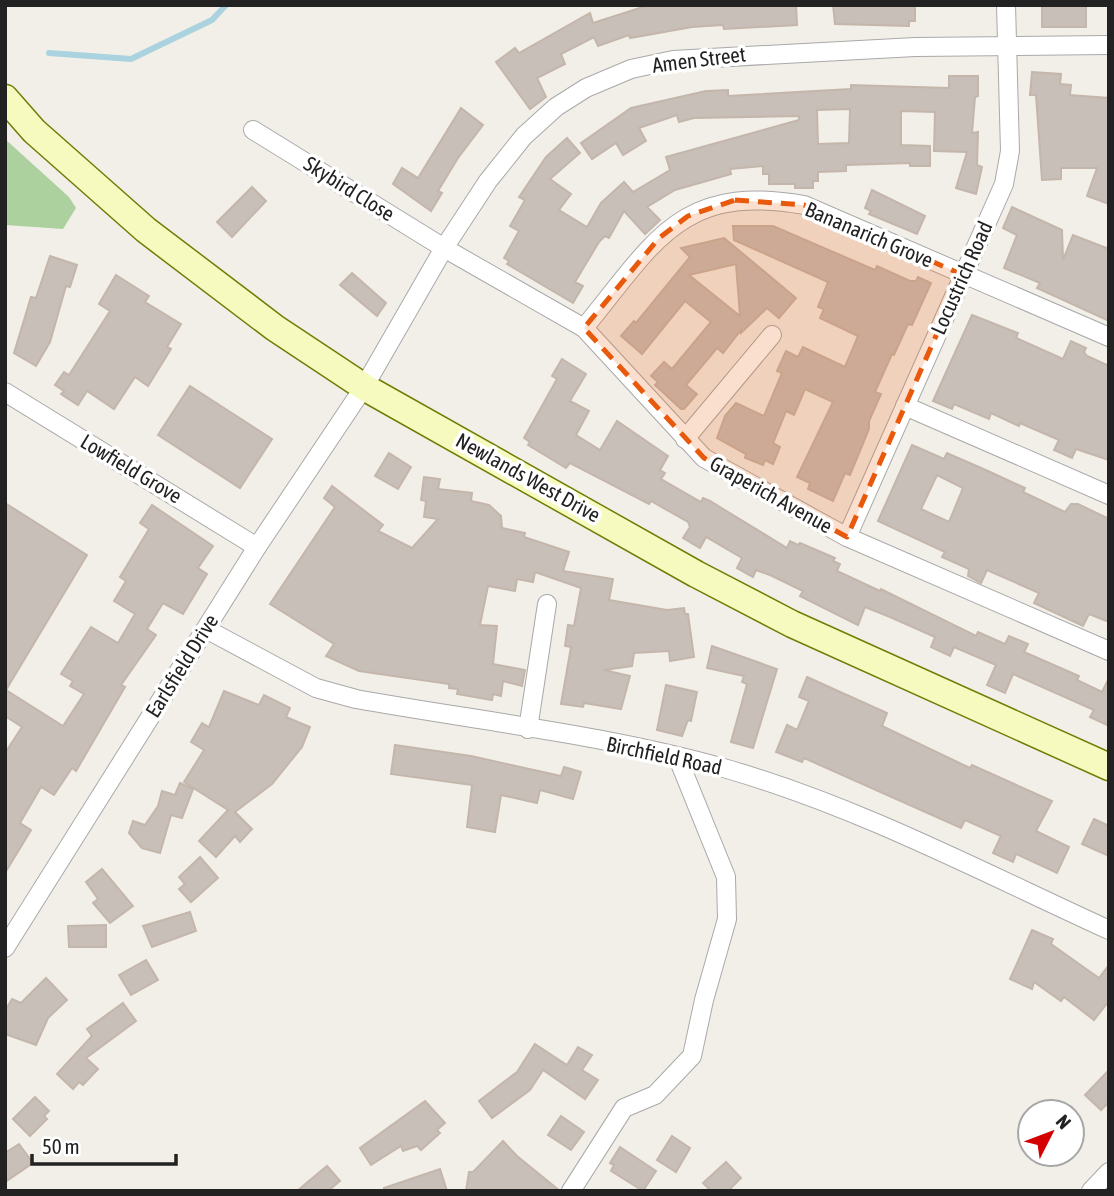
<svg xmlns="http://www.w3.org/2000/svg" width="1114" height="1196" font-family="'Asap Condensed',sans-serif">
  <rect width="100%" height="100%" fill="#f2efe9"/>
  <polygon fill="#add19e" points="5,139 69,197 76,208 63,229 5,225"/>
  <g fill="none" stroke-linecap="round" stroke-linejoin="round">
    <polyline stroke="#aad3df" stroke-width="6" points="49,53 131,59 212,20 226,5"/>
  </g>
  <g fill="#c7bfb8" stroke="#c4b6ab" stroke-width="2" fill-rule="evenodd">
    <polygon points="649,5 796,5 797,25 724,29 723,25 692,27 630,38 629,35 598,46 594,37 561,54 565,64 537,78 546,97 530,109 496,62 515,48 519,53 590,13 593,23"/>
    <polygon points="833,5 915,5 915,21 909,21 909,26 835,24"/>
    <rect x="1042" y="5" width="44" height="22"/>
    <polygon points="1032,72 1061,74 1060,84 1071,85 1070,95 1109,98 1109,204 1087,196 1097,168 1061,168 1061,179 1042,180 1036,95 1030,95"/>
    <path d="M949,76H978V96L975,97L972,133L978,132L977,165L982,167L976,194L956,188L967,152L934,151L935,112L901,111V145L930,146V166H910V163L846,165V171L818,172V181H813V188H795V184H769V174H763V166L730,169L731,174L675,190L647,207L660,220L645,234L624,211L609,238L605,236L599,242L575,282L583,286L573,303L507,264L509,261L504,258L519,231L510,226L525,200L519,197L546,157L567,138L580,153L550,179L571,194L559,210L587,227L601,203L624,182L633,192L670,170L666,157L799,120V116L694,118L679,122L677,115L639,128L646,141L623,155L616,143L592,159L581,143L631,108L706,91L728,90V96L851,89V85L949,88ZM850,109L849,143L818,144L817,110Z"/>
    <polygon points="461,108 483,125 458,158 438,191 442,193 431,211 393,184 402,168 418,178"/>
    <polygon points="252,187 266,201 232,237 217,222"/>
    <polygon points="872,190 925,216 917,234 869,214 871,211 865,208"/>
    <polygon points="1012,207 1062,230 1063,260 1073,235 1109,249 1109,321 1037,288 1040,283 1004,268 1017,235 1003,228"/>
    <polygon points="733,226 773,226 875,270 877,266 910,281 916,281 918,277 931,283 912,325 908,324 894,355 892,354 875,392 881,394 869,421 869,429 850,475 845,473 833,501 808,489 810,483 797,477 833,402 805,389 794,415 786,411 773,443 780,447 773,464 765,460 763,465 745,458 746,454 717,438 725,416 736,403 764,416 782,373 777,371 786,351 798,357 803,347 845,367 858,336 820,318 824,309 818,307 828,282 734,240"/>
    <path d="M724,238L796,298L779,318L767,308L741,333V330L723,353L717,348L686,385L697,394L684,409H681L655,385L658,382L651,376L664,362L672,369L711,322L685,301L642,354L621,336L634,321L636,323L690,257L681,248ZM736,264L740,316L689,275Z"/>
    <polygon points="50,256 77,265 70,287 66,286 50,342 36,366 14,353 31,297 36,298"/>
    <polygon points="352,273 386,303 377,316 340,285"/>
    <polygon points="116,275 149,296 145,302 181,324 167,347 171,349 148,386 135,377 114,409 87,391 78,405 61,394 64,391 55,385 64,372 69,375 110,311 99,304"/>
    <polygon points="972,315 1018,333 1016,338 1063,359 1071,341 1086,348 1084,352 1087,356 1109,366 1109,460 1076,449 1072,458 1054,450 1059,440 1020,423 1019,426 991,413 989,419 954,404 952,409 933,401"/>
    <polygon points="562,359 586,374 570,401 589,411 576,435 600,450 617,421 668,456 660,470 665,473 661,479 701,502 703,498 710,501 787,548 790,541 798,545 800,543 835,558 833,561 840,564 837,571 880,591 881,589 976,636 978,632 1005,644 1009,636 1028,644 1024,652 1079,676 1077,680 1102,692 1109,678 1109,726 1090,717 1094,710 1013,674 1005,693 987,685 996,665 954,647 950,656 931,647 935,637 890,617 865,607 858,625 800,596 803,591 770,575 756,570 753,577 737,568 742,558 706,537 700,548 683,538 690,527 688,522 651,501 649,504 570,463 566,468 528,445 530,442 524,438 557,379 552,376"/>
    <polygon points="190,386 272,439 240,488 158,435"/>
    <path d="M912,445L944,459L947,453L988,471L1025,488L1023,492L1065,512L1071,504H1078L1109,519V622L1089,614L1083,626L1034,603L1039,593L987,570L981,583L968,576L969,569L942,557L945,552L878,521ZM937,475L963,488L949,522L921,509Z"/>
    <polygon points="389,453 411,467 398,489 375,476"/>
    <polygon points="424,477 440,479 438,489 472,493 471,501 489,505 501,516 502,528 525,533 524,537 569,552 563,571 613,579 609,600 667,610 684,608 685,614 688,614 694,657 670,661 669,651 634,653 632,666 604,670 630,676 621,709 584,703 583,707 561,704 571,647 565,646 568,625 574,626 581,588 535,572 533,582 517,579 515,591 488,586 480,625 497,626 493,664 525,670 522,686 503,681 501,696 493,694 492,700 457,694 458,689 449,688 449,684 359,671 326,656 334,644 270,604 335,507 324,498 332,486 383,525 378,531 412,548 438,519 424,517 426,501 421,500"/>
    <polygon points="5,503 87,555 6,690 63,726 84,694 70,686 73,681 61,674 91,627 118,643 135,614 114,601 126,581 120,577 149,529 140,523 152,505 213,546 198,568 207,574 183,614 163,603 147,629 156,635 121,685 125,687 76,771 72,768 54,795 41,787 20,823 31,830 5,873 5,753 22,727 5,716"/>
    <polygon points="712,646 777,669 753,748 731,742 747,684 742,682 744,676 707,668"/>
    <polygon points="807,677 887,713 882,726 970,768 972,765 1052,801 1036,831 1069,847 1057,873 1016,854 1013,862 993,853 1001,836 965,820 961,828 804,758 802,762 776,752 787,725 797,730 809,701 799,697"/>
    <polygon points="666,685 697,692 691,721 688,720 682,736 657,730"/>
    <polygon points="224,691 259,705 264,695 290,708 286,717 310,727 302,747 272,784 235,812 252,829 240,842 235,836 216,857 199,841 228,810 184,782 204,750 191,742 202,723 209,727"/>
    <polygon points="395,745 471,756 561,776 564,767 581,772 573,799 540,790 537,803 501,795 495,832 467,827 472,785 391,774"/>
    <polygon points="180,783 193,789 182,818 171,815 160,853 142,848 129,833 133,821 145,825 158,806 162,791 175,795"/>
    <polygon points="1094,819 1109,826 1109,856 1082,844"/>
    <polygon points="200,857 218,878 191,902 179,889 185,884 179,877"/>
    <polygon points="102,869 133,906 110,923 93,903 98,899 86,882"/>
    <polygon points="190,912 196,931 152,947 143,926"/>
    <polygon points="106,925 106,947 69,947 68,926"/>
    <polygon points="1032,930 1053,939 1051,944 1099,978 1109,965 1109,1001 1094,1020 1064,997 1061,1001 1034,982 1032,989 1010,979"/>
    <polygon points="146,960 158,980 131,995 119,975"/>
    <polygon points="46,978 67,1000 48,1018 36,1045 5,1034 5,1011 12,999 21,1003"/>
    <polygon points="123,1003 136,1021 86,1058 98,1069 83,1085 79,1082 73,1089 57,1074 92,1036 87,1029"/>
    <polygon points="535,1044 567,1065 578,1047 592,1055 582,1070 598,1080 585,1099 543,1070 530,1090 492,1118 479,1101 517,1072"/>
    <polygon points="1109,1070 1109,1102 1101,1110 1085,1095"/>
    <polygon points="35,1097 49,1111 44,1116 47,1119 30,1136 13,1119"/>
    <polygon points="425,1101 445,1123 437,1130 440,1133 421,1150 417,1146 403,1151 401,1146 371,1165 360,1148"/>
    <polygon points="561,1116 584,1132 571,1150 548,1135"/>
    <polygon points="672,1136 690,1148 676,1172 657,1160"/>
    <polygon points="503,1141 517,1156 560,1191 466,1191 469,1172 473,1172"/>
    <polygon points="19,1144 33,1163 5,1182 5,1153"/>
    <polygon points="620,1147 656,1171 643,1191 611,1171 614,1165 610,1163"/>
    <polygon points="726,1162 741,1178 728,1191 711,1191 703,1183"/>
    <polygon points="327,1166 340,1181 328,1191 297,1191"/>
    <polygon points="440,1169 447,1191 384,1191 384,1188"/>
  </g>
  <g fill="none" stroke-linecap="round" stroke-linejoin="round">
    <g stroke="#a9a9a9" stroke-width="20">
      <g id="street">
        <polyline points="253,130 444,248 584,328 704,458 847,537 1109,651"/>
        <path d="M584,328C654,243 680,183 804,205L1109,337"/>
        <polyline points="5,392 257,547"/>
        <polyline points="905,406 1109,495"/>
        <polyline points="685,439 772,335"/>
        <polyline points="847,537 1004,184 1010,151 1006,5"/>
        <path d="M206,629L316,688L356,699C479,721 607,735 727,769C859,807 984,873 1109,930"/>
        <polyline points="528,729 547,604"/>
        <polyline points="5,948 257,547 364,387 444,248 488,181 524,136 556,107 586,88 631,69 673,60 915,47 1109,45"/>
        <polyline points="571,1191 624,1108 655,1095 692,1056 704,1000 727,919 726,877 677,756"/>
        <polyline points="1091,1191 1109,1172"/>
      </g>
    </g>
    <g stroke="#707d05" stroke-width="29">
      <polyline id="secondary" points="5,98 34,131 146,230 275,328 364,387 696,574 792,624 1109,767"/>
    </g>
    <use href="#street" stroke="#fff" stroke-width="18"/>
    <use href="#secondary" stroke="#f7fabf" stroke-width="26"/>
  </g>
  <path fill="#e8590c" fill-opacity="0.2" stroke="#e8590c" stroke-width="5" stroke-dasharray="14 9" stroke-linejoin="round" d="M735,200L804,205L963,275L847,537L704,458L584,328L659,238L688,216Z"/>
  <g text-anchor="middle" stroke-width="7" stroke-linejoin="round" paint-order="stroke">
    <g font-size="21" fill="#222" stroke="#fff">
      <text transform="translate(699 60) rotate(-7)" y="7">Amen Street</text>
      <text transform="translate(349 189) rotate(32)" y="7">Skybird Close</text>
      <text transform="translate(869 235) rotate(23)" y="7">Bananarich Grove</text>
      <text transform="translate(962 278) rotate(-66)" y="7">Locustrich Road</text>
      <text transform="translate(131 469) rotate(31)" y="7">Lowfield Grove</text>
      <text transform="translate(528 478) rotate(29)" y="7">Newlands West Drive</text>
      <text transform="translate(771 495) rotate(29)" y="7">Graperich Avenue</text>
      <text transform="translate(182 666) rotate(-58)" y="7">Earlsfield Drive</text>
      <text transform="translate(664 756) rotate(12)" y="7">Birchfield Road</text>
    </g>
  </g>
  <rect width="1114" height="1196" fill="none" stroke="#222222" stroke-width="14"/>
  <g transform="translate(1051 1133) rotate(48)"><circle r="33" fill="#ffffff" stroke="#a7a7a7" stroke-width="2"/>
  <path d="M0-5L12 26L0 18L-12 26Z" fill="#d40000"/>
  <text y="-10" font-size="19" font-weight="bold" text-anchor="middle" fill="#222222">N</text>
  </g>
  <path d="M32 1154v10h144v-10" fill="none" stroke="#222222" stroke-width="3.5"/>
  <text x="42" y="1154" font-size="21" fill="#222222" stroke="#ffffff" stroke-width="5" paint-order="stroke">50 m</text>
</svg>
